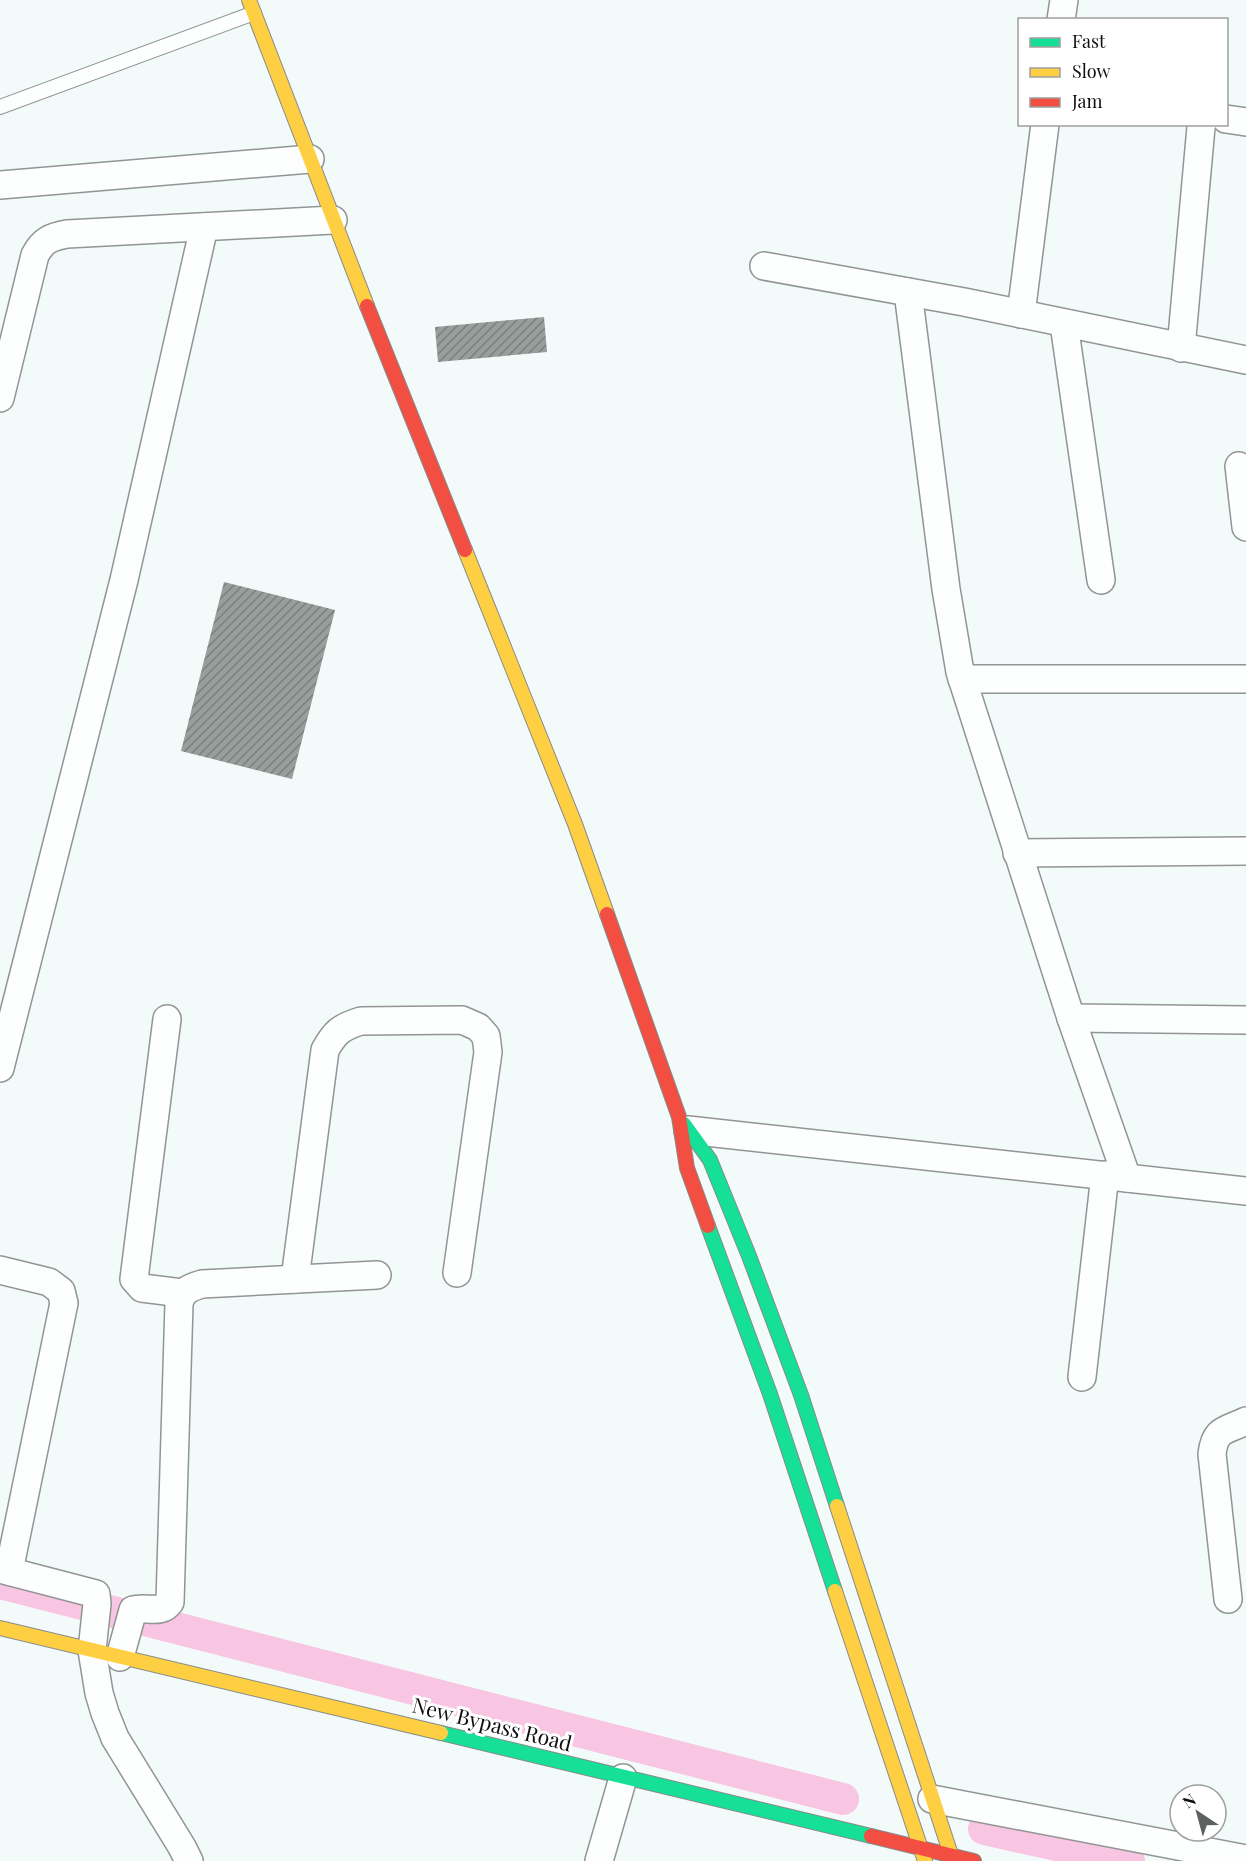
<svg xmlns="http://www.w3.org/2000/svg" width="1246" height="1861" font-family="'Playfair Display',serif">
  <defs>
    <pattern id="building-hatch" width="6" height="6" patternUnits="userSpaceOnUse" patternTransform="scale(1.5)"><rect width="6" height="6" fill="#989e9c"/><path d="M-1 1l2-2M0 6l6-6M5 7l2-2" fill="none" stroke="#7a7f7e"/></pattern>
  </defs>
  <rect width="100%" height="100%" fill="#f2fbfa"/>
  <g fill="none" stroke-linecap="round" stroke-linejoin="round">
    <g stroke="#f8c5e2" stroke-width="32">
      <polyline points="0,1583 843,1799"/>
      <polyline points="984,1829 1129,1861"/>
    </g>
  </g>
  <g fill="url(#building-hatch)">
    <polygon points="544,317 547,352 438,362 435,327"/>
    <polygon points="224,582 335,610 292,779 181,751"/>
  </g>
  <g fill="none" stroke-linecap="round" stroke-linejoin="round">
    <g stroke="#919594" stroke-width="16">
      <polyline id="lane" points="0,107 254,13"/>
    </g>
    <g stroke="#919594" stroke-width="30">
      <g id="street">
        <polyline points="1061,20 1064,0"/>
        <polyline points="1226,119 1246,122"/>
        <polyline points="0,185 310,159"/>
        <polyline points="764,266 964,302 1246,360"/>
        <polyline points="908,292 946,589 960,672 1071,1018 1127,1178"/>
        <polyline points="1021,314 1045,124"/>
        <polyline points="1064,324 1101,580"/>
        <polyline points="1181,348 1201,127 1202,124"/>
        <path d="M0,398L35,255C43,240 51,237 67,234L333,220"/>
        <polyline points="1239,466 1246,527"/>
        <polyline points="962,679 1246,679"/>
        <polyline points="1017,853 1246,851"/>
        <polyline points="1071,1018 1246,1020"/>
        <polyline points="167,1019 134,1279 142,1288 182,1293"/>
        <polyline points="0,1068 124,580 204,227"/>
        <polyline points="688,1130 1246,1191"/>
        <polyline points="0,1270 49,1282 61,1291 64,1303 9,1571"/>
        <path d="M295,1279L325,1050C335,1032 341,1027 361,1021L462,1020L478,1027L486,1036L488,1052L457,1273"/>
        <polyline points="1082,1377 1105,1175"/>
        <polyline points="0,1569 96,1594 97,1604 92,1650 99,1693 105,1713 115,1738 182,1847 189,1861"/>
        <path d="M1228,1599L1212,1454C1215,1428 1226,1431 1246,1421"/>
        <path d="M120,1657L133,1610C146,1606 161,1615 170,1602L179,1303C183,1290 189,1288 202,1284L377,1275"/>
        <polyline points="932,1799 1246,1859"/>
        <polyline points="599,1861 623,1778"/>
      </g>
    </g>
    <g stroke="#878b8b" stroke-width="16">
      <g id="fast">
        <polyline points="684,1124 710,1160 749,1256 801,1395 837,1506"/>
        <polyline points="708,1226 770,1394 835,1591"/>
        <polyline points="441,1733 871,1836"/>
      </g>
    </g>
    <g stroke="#878b8b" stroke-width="16">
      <g id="slow">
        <polyline points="249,0 367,306"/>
        <polyline points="465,550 575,824 607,914"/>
        <polyline points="837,1506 953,1861"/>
        <polyline points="835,1591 925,1861"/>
        <polyline points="0,1628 441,1733"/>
      </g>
    </g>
    <g stroke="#878b8b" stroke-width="16">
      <g id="jam">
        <polyline points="367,306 465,550"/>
        <polyline points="607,914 679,1117 687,1168 708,1226"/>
        <polyline points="871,1836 974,1861"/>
      </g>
    </g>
    <use href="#lane" stroke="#fdfefe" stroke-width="14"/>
    <use href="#street" stroke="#fdfefe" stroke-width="27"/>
    <use href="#fast" stroke="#16e098" stroke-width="14"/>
    <use href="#slow" stroke="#ffcf43" stroke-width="14"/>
    <use href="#jam" stroke="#f24e42" stroke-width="14"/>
  </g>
  <g text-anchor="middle" stroke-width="6" stroke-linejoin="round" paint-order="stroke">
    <g font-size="21" fill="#0e0e0e" stroke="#fff">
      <text transform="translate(492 1725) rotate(14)" y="7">New Bypass Road</text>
    </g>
  </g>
  <rect x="1018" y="18" width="210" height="108" fill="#ffffff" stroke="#9f9f9f" stroke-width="1.5"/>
  <rect x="1030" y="38" width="30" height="9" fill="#16e098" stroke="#9f9f9f" stroke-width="1.5"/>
  <text x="1072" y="48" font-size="18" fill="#0e0e0e">Fast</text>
  <rect x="1030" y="68" width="30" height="9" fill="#ffcf43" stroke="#9f9f9f" stroke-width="1.5"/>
  <text x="1072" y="78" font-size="18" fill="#0e0e0e">Slow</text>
  <rect x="1030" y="98" width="30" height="9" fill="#f24e42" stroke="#9f9f9f" stroke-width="1.5"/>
  <text x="1072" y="108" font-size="18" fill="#0e0e0e">Jam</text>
  <g transform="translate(1198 1813) rotate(324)"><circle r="28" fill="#ffffff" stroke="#9f9f9f" stroke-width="1.5"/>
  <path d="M0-4.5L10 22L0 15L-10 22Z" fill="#5e6161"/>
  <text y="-9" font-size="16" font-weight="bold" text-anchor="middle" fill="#0e0e0e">N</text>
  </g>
</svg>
